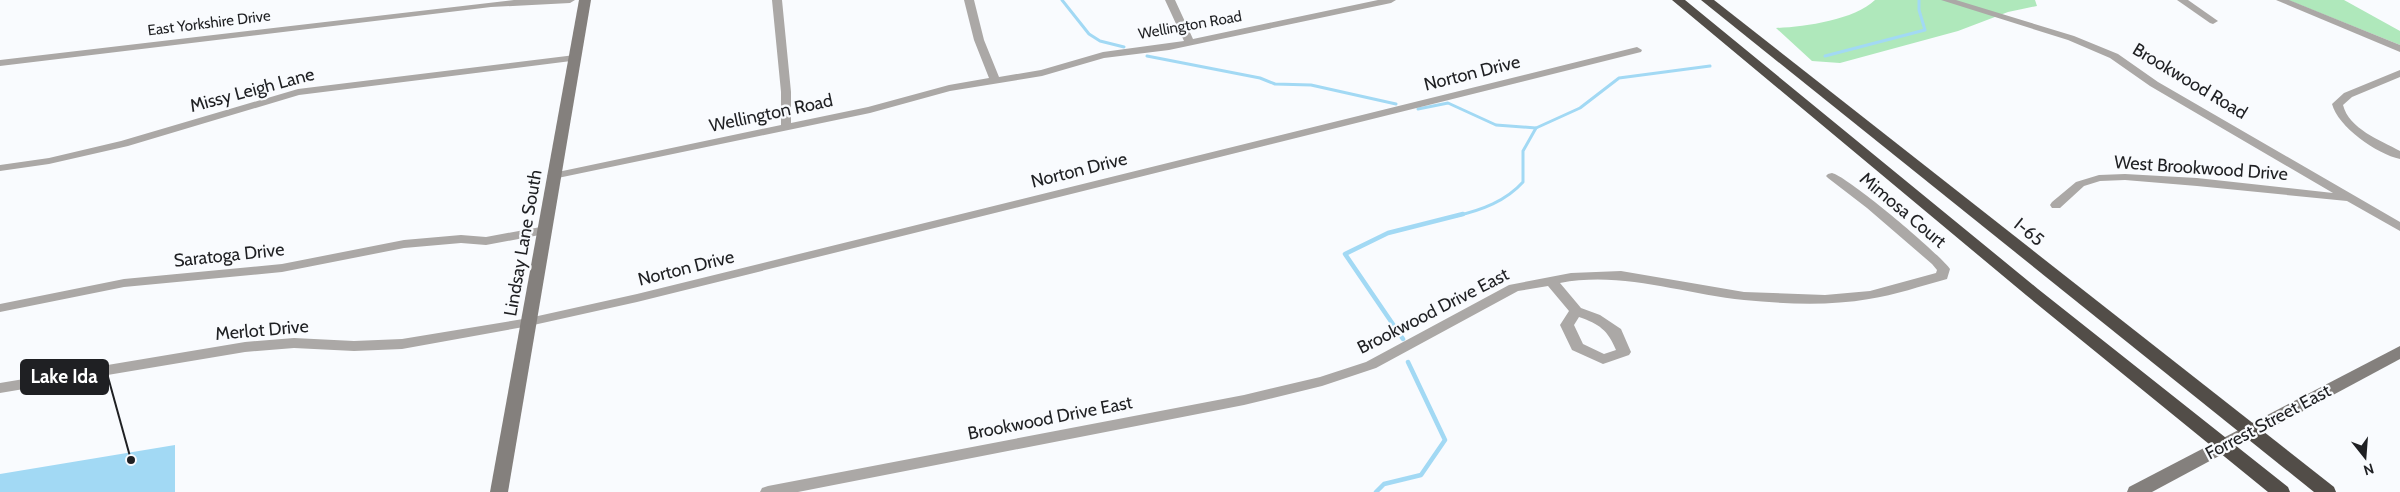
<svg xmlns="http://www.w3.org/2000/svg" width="2400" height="492" font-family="Cabin,sans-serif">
  <rect width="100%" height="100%" fill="#f9fbfe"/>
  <g fill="#afe8bb">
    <path d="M1875,0H2035L2037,6L2008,12L1958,31L1840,63L1812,61L1776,28C1804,27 1854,20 1875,0Z"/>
    <polygon points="2288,0 2344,0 2400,31 2400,45"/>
  </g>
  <polygon fill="#a2d9f4" points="175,445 175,492 0,492 0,474"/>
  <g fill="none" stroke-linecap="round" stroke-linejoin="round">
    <g stroke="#a2d9f4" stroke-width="3">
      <polyline points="1062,0 1089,34 1100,41 1124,47"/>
      <polyline points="1147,56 1260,78 1275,84 1311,85 1396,104"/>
      <polyline points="1825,56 1925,30 1919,10 1919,0"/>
      <polyline points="1418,109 1448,103 1496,125 1536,128 1580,108 1619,78 1710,66"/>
      <path d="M1456,216C1482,210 1506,201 1523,182V151L1536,128"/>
    </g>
    <g stroke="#a2d9f4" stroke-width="4.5">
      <polyline points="1403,339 1345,254 1388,233 1463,214"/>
      <polyline points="1376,492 1384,484 1421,475 1445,440 1408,362"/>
    </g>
    <g fill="#aba8a6" fill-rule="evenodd">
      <polygon points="514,0 575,0 570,3 491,7 0,66 0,60"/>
      <polygon points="772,0 782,0 791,92 791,123 868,107 949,85 989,78 974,40 964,0 974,0 984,40 999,77 1041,70 1103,52 1184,41 1165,0 1175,0 1193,39 1378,0 1396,0 1391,3 1169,50 1104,58 1042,76 950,91 870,113 553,179 549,178 547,176 549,174 553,173 781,125 781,92"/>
      <polygon points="1941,0 1956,0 2074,36 2118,54 2158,82 2400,222 2400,231 2347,201 2197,186 2125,180 2100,181 2084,186 2060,208 2052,208 2050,205 2052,202 2076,182 2099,175 2125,174 2197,178 2333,193 2150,86 2110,58 2068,40"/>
      <polygon points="2177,0 2188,0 2218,21 2213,24 2210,23"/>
      <polygon points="2276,0 2289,0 2400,45 2400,52"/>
      <polygon points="1637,47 1642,50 1641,52 637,302 529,326 402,349 354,351 294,348 245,352 0,393 0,383 245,342 294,338 354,341 402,339 529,318 637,294"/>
      <polygon points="575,55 579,56 579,60 299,95 128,146 49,164 0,171 0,165 49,158 121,141 298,89"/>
      <path d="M2400,70V77L2352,97L2343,105C2349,129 2380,140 2400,151V159C2377,154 2338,127 2332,104L2344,93Z"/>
      <path d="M1832,173C1847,176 1940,254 1950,269L1947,279C1921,286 1895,295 1869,299C1829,306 1785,304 1744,300C1682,294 1623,271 1560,283L1581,308L1600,315L1621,329L1631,352L1629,355L1603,364L1572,350L1560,325L1569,311L1548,286L1518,291L1376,368L1322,386L1244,405L798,492H760L762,488L768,486L1244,395L1320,377L1366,362L1509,285L1571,273L1621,271L1744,292L1825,295L1870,291L1936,273L1937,270L1932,264L1867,208L1828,178L1826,176L1828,174ZM1579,317C1599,324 1608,330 1616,350L1604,354L1583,344L1574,325Z"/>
      <polygon points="546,226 552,230 550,233 486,245 461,243 404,248 282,272 124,287 0,312 0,304 124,279 282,264 404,240 461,235 486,237"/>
    </g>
    <g fill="#84807d" fill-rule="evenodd">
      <polygon points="579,0 591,0 508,492 490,492"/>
      <polygon points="2400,346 2400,359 2152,492 2127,492 2129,487"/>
    </g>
    <g fill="#524d48" fill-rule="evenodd">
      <polygon points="1672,0 1685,0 2038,289 2288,487 2290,492 2268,492 2026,295"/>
      <polygon points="1701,0 1714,0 2334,487 2336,492 2314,492"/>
    </g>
  </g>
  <g text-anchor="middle" stroke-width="4.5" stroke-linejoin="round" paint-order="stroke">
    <g font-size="15" fill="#1f2023" stroke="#f9fbfe">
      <text transform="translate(209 23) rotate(-7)" y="5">East Yorkshire Drive</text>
      <text transform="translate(1190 25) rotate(-10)" y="5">Wellington Road</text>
    </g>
    <g font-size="18" fill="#1f2023" stroke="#f9fbfe">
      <text transform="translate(1472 73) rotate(-14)" y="6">Norton Drive</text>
      <text transform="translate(2190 81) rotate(31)" y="6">Brookwood Road</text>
      <text transform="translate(252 90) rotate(-15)" y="6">Missy Leigh Lane</text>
      <text transform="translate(771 113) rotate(-12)" y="6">Wellington Road</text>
      <text transform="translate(2201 168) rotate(4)" y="6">West Brookwood Drive</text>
      <text transform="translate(1079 170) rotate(-14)" y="6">Norton Drive</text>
      <text transform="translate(1903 210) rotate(40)" y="6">Mimosa Court</text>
      <text transform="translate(2029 232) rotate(39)" y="6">I-65</text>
      <text transform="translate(523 243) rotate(-80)" y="6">Lindsay Lane South</text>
      <text transform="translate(229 255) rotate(-6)" y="6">Saratoga Drive</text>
      <text transform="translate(686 268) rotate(-14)" y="6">Norton Drive</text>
      <text transform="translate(1433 311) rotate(-27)" y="6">Brookwood Drive East</text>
      <text transform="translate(262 330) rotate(-5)" y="6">Merlot Drive</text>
      <text transform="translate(1050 418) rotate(-11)" y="6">Brookwood Drive East</text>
      <text transform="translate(2268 422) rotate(-28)" y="6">Forrest Street East</text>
    </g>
  </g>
  <path fill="none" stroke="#1f2023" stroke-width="2" d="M131 460L108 377"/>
  <circle fill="#1f2023" stroke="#f9fbfe" stroke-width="2" cx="131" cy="460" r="5"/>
  <rect fill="#1f2023" stroke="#1f2023" stroke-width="2" x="21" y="360" width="87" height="34" rx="5"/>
  <g font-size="19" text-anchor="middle" font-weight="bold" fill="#fff">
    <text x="64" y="383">Lake Ida</text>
  </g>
  <g transform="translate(2365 457) rotate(163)" stroke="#f9fbfe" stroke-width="4" paint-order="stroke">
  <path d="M0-4L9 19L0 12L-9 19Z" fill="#1f2023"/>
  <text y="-8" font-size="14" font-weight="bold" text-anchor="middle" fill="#1f2023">N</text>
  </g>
</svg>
